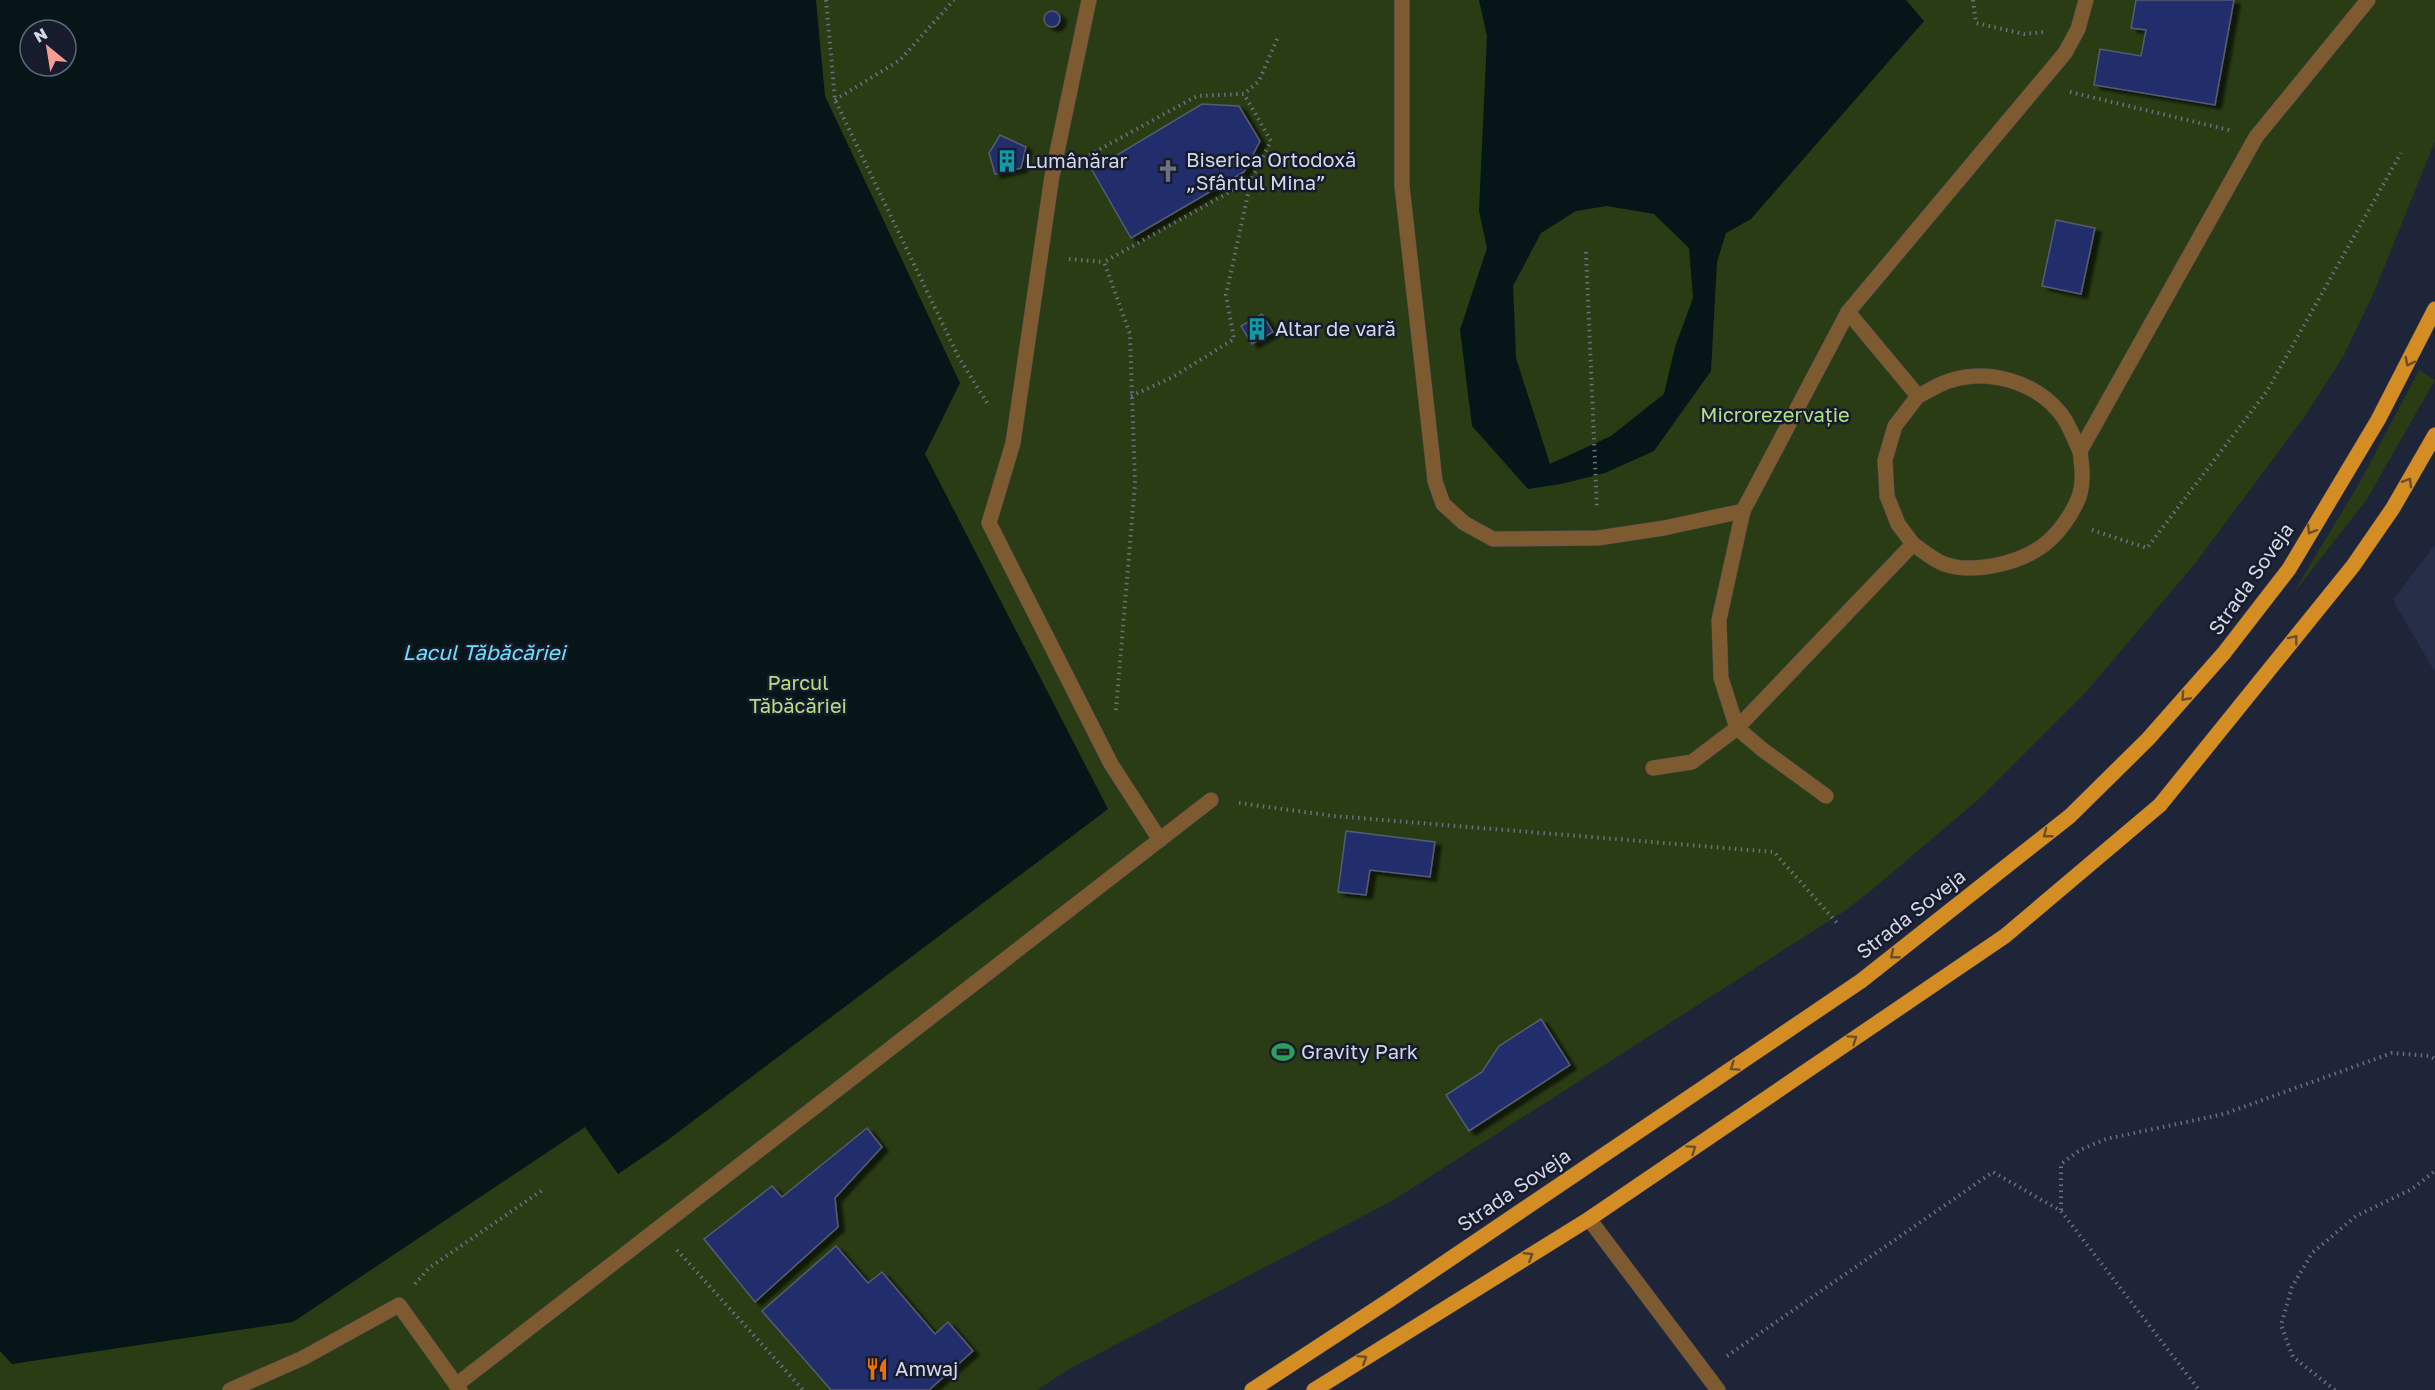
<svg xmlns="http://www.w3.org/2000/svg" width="2435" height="1390" font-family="'Golos Text',sans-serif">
  <defs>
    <filter id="shadow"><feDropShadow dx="6" dy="4" stdDeviation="1.5" flood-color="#0009"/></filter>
  </defs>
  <rect width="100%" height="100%" fill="#1f2538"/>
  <polygon fill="#272e47" points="2435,545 2435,672 2393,600"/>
  <g fill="#293c13" fill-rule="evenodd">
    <path d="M0,0H2435V141L2375,290L2344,355L2305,416L2197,561L2086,692L1980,798L1873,889L1846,910L1392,1201L1069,1369L1037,1390H0ZM30,30H66V66H30Z"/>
    <polygon points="2419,370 2435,380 2367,499 2292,595 2360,482"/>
  </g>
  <g fill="#061518" fill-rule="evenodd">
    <path d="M0,0H816L825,96L960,383L925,454L1108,809L665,1142L618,1174L585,1127L293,1322L12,1364L0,1351ZM30,30H66V66H30Z"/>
    <path d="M1479,0H1906L1924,21L1751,219L1726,233L1717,262L1711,371L1654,451L1605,473L1561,484L1528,489L1472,426L1460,330L1487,248L1479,211L1487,36ZM1607,206L1654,214L1689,248L1693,298L1675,347L1664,394L1611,436L1550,464L1516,358L1513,286L1541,233L1576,211Z"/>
  </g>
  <g fill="#232f6c" stroke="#555c72" stroke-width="1.5" filter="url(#shadow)">
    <polygon points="2136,0 2234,0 2215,105 2094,85 2100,49 2141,56 2146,30 2131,28"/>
    <circle cx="1052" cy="19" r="8"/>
    <polygon points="1202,104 1239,106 1260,141 1244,172 1131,238 1092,170"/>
    <polygon points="1000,135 1026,147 1021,168 995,174 989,153"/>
    <polygon points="2056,220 2095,228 2081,294 2042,286"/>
    <polygon points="1262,314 1273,332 1252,344 1241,326"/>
    <polygon points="1346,831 1435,842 1430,877 1370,870 1366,895 1338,892"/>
    <polygon points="1541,1019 1570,1065 1469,1131 1446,1095 1482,1072 1499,1046"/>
    <polygon points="867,1128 882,1147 835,1198 838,1227 755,1302 704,1239 772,1186 782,1197"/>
    <polygon points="836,1246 868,1283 882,1272 935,1334 948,1322 973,1351 929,1390 831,1390 762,1311"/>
  </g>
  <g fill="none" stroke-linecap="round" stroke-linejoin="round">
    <g stroke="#3c4254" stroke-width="16">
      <g id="minor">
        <polyline points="1089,0 1052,176 1013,443 989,523 1111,764 1160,840"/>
        <polyline points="1402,0 1402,186 1435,481 1443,504 1464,523 1493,539 1598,538 1664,528 1743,511 1848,312 2065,53 2078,29 2086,0"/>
        <polyline points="1848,312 1918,396 1895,426 1885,460 1887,496 1898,524 1913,544"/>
        <path d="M1918,396C1929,391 1940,383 1952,380C1990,369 2036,382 2061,414C2069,424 2074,439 2080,451"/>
        <polyline points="1743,511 1719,620 1721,678 1737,728 1763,750 1826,796"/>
        <path d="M1653,768L1692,762L1737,728L1913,544C1922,550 1933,560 1944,564C1972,574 2017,564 2041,547C2057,536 2072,515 2079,497C2084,482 2082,466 2080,451L2256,137L2368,0"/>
        <polyline points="1589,1219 1718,1390"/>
        <polyline points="456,1385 1211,800"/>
        <polyline points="230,1390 303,1358 399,1305 460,1390"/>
      </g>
    </g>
    <g stroke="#3c4254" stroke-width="16">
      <g id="major">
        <polyline points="1252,1390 1388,1301 1861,981 2070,816 2148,739 2224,653 2289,569 2378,420 2435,309"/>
        <polyline points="1314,1390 1589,1219 2005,936 2160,805 2353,566 2393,508 2435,435"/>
      </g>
    </g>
    <g stroke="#6b7081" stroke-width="4" stroke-dasharray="1.5 4.5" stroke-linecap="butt">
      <polyline points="826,0 835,100 959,358 989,406"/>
      <polyline points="1973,0 1976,23 2024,34 2045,32"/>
      <polyline points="2070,92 2229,130"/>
      <polyline points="835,100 900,60 954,0"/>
      <polyline points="1084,158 1197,96 1244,94 1259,81 1277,39"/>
      <polyline points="1586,252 1597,509"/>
      <polyline points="1069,259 1104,262"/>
      <polyline points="1131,396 1171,378 1234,339 1226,295 1251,180"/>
      <polyline points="2092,530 2147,548 2267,391 2401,153"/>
      <polyline points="1116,710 1135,484 1130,334 1104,262 1251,180 1271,141 1244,94"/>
      <polyline points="1239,803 1334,816 1774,852 1837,923"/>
      <polyline points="2061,1210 2061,1164 2080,1150 2106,1139 2224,1114 2392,1053 2430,1056 2435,1059"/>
      <polyline points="677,1250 803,1390"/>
      <polyline points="415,1284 429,1268 544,1189"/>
      <polyline points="1727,1356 1993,1172 2061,1211 2199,1390"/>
      <polyline points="2335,1390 2293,1357 2281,1325 2292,1287 2312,1253 2356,1216 2412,1189 2435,1171"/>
    </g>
    <use href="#minor" stroke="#7d5a2f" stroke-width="15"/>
    <use href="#major" stroke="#d48d22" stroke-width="15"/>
  </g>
  <defs><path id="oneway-chevron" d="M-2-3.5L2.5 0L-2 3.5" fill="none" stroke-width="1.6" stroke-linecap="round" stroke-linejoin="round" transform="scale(1.5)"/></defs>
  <g stroke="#6b4e28">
    <use href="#oneway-chevron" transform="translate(2409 362) rotate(117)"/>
    <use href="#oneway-chevron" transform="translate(2408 482) rotate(-60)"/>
    <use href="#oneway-chevron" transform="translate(2311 530) rotate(121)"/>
    <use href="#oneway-chevron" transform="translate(2294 639) rotate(-52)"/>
    <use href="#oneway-chevron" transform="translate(2185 697) rotate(132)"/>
    <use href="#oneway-chevron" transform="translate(2047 834) rotate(142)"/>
    <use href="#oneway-chevron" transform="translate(1894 955) rotate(142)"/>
    <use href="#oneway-chevron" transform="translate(1853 1039) rotate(-34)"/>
    <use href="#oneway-chevron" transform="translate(1734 1067) rotate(146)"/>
    <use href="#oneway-chevron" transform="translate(1692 1149) rotate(-34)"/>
    <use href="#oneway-chevron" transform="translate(1529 1256) rotate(-32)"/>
    <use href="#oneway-chevron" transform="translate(1363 1359) rotate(-32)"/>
  </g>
  <defs>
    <g id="building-bare" transform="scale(1.8)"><path d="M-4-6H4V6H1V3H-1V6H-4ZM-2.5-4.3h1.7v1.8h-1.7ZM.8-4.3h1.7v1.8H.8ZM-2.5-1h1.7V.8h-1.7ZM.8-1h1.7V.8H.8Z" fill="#0f9aa8" stroke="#161b2d" stroke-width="2.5" paint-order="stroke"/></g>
    <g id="church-bare" transform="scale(1.8)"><path d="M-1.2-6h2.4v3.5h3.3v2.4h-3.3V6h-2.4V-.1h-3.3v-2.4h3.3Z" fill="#6b7280" stroke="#161b2d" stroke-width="2.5" paint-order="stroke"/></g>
    <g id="stadium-bare" transform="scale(1.8)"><path d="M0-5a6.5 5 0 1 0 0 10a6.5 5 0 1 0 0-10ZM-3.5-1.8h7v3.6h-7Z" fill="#2e9e5b" stroke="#161b2d" stroke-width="2.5" paint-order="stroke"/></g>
    <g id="restaurant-bare" transform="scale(1.8)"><path d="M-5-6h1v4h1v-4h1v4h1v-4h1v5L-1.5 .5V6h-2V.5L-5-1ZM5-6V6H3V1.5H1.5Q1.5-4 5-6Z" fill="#e8710a" stroke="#161b2d" stroke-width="2.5" paint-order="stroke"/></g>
  </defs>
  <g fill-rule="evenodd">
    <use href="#building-bare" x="1007" y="161"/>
    <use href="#church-bare" x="1168" y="171"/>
    <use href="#building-bare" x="1257" y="329"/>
    <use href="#stadium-bare" x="1283" y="1052"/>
    <use href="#restaurant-bare" x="877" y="1369"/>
  </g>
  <g text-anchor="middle" stroke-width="5" stroke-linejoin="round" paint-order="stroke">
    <g font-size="20" fill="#d4d8e5" stroke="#161b2d" text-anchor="start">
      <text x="1186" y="167">Biserica Ortodoxă<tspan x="1186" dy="23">„Sfântul Mina”</tspan></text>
      <text x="1025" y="168">Lumânărar</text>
      <text x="1275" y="336">Altar de vară</text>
      <text x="1301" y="1059">Gravity Park</text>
      <text x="895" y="1376">Amwaj</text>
    </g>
    <g font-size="20" fill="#b1e180" stroke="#161b2d">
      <text x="1775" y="422">Microrezervație</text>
      <text x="798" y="690">Parcul<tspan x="798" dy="23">Tăbăcăriei</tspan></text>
    </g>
    <g font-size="20" fill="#d4d8e5" stroke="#161b2d">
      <text transform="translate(2251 579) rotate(-55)" y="7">Strada Soveja</text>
      <text transform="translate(1911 914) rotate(-38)" y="7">Strada Soveja</text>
      <text transform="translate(1514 1190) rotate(-34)" y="7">Strada Soveja</text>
    </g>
    <g font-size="21" font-style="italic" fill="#6de0f7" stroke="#161b2d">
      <text x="484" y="660">Lacul Tăbăcăriei</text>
    </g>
  </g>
  <g transform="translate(48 48) rotate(330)"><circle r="28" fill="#161b2d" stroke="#626777" stroke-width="1.5"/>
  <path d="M0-4.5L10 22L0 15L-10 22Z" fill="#f59c93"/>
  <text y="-9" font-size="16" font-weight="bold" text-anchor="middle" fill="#d4d8e5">N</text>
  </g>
</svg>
